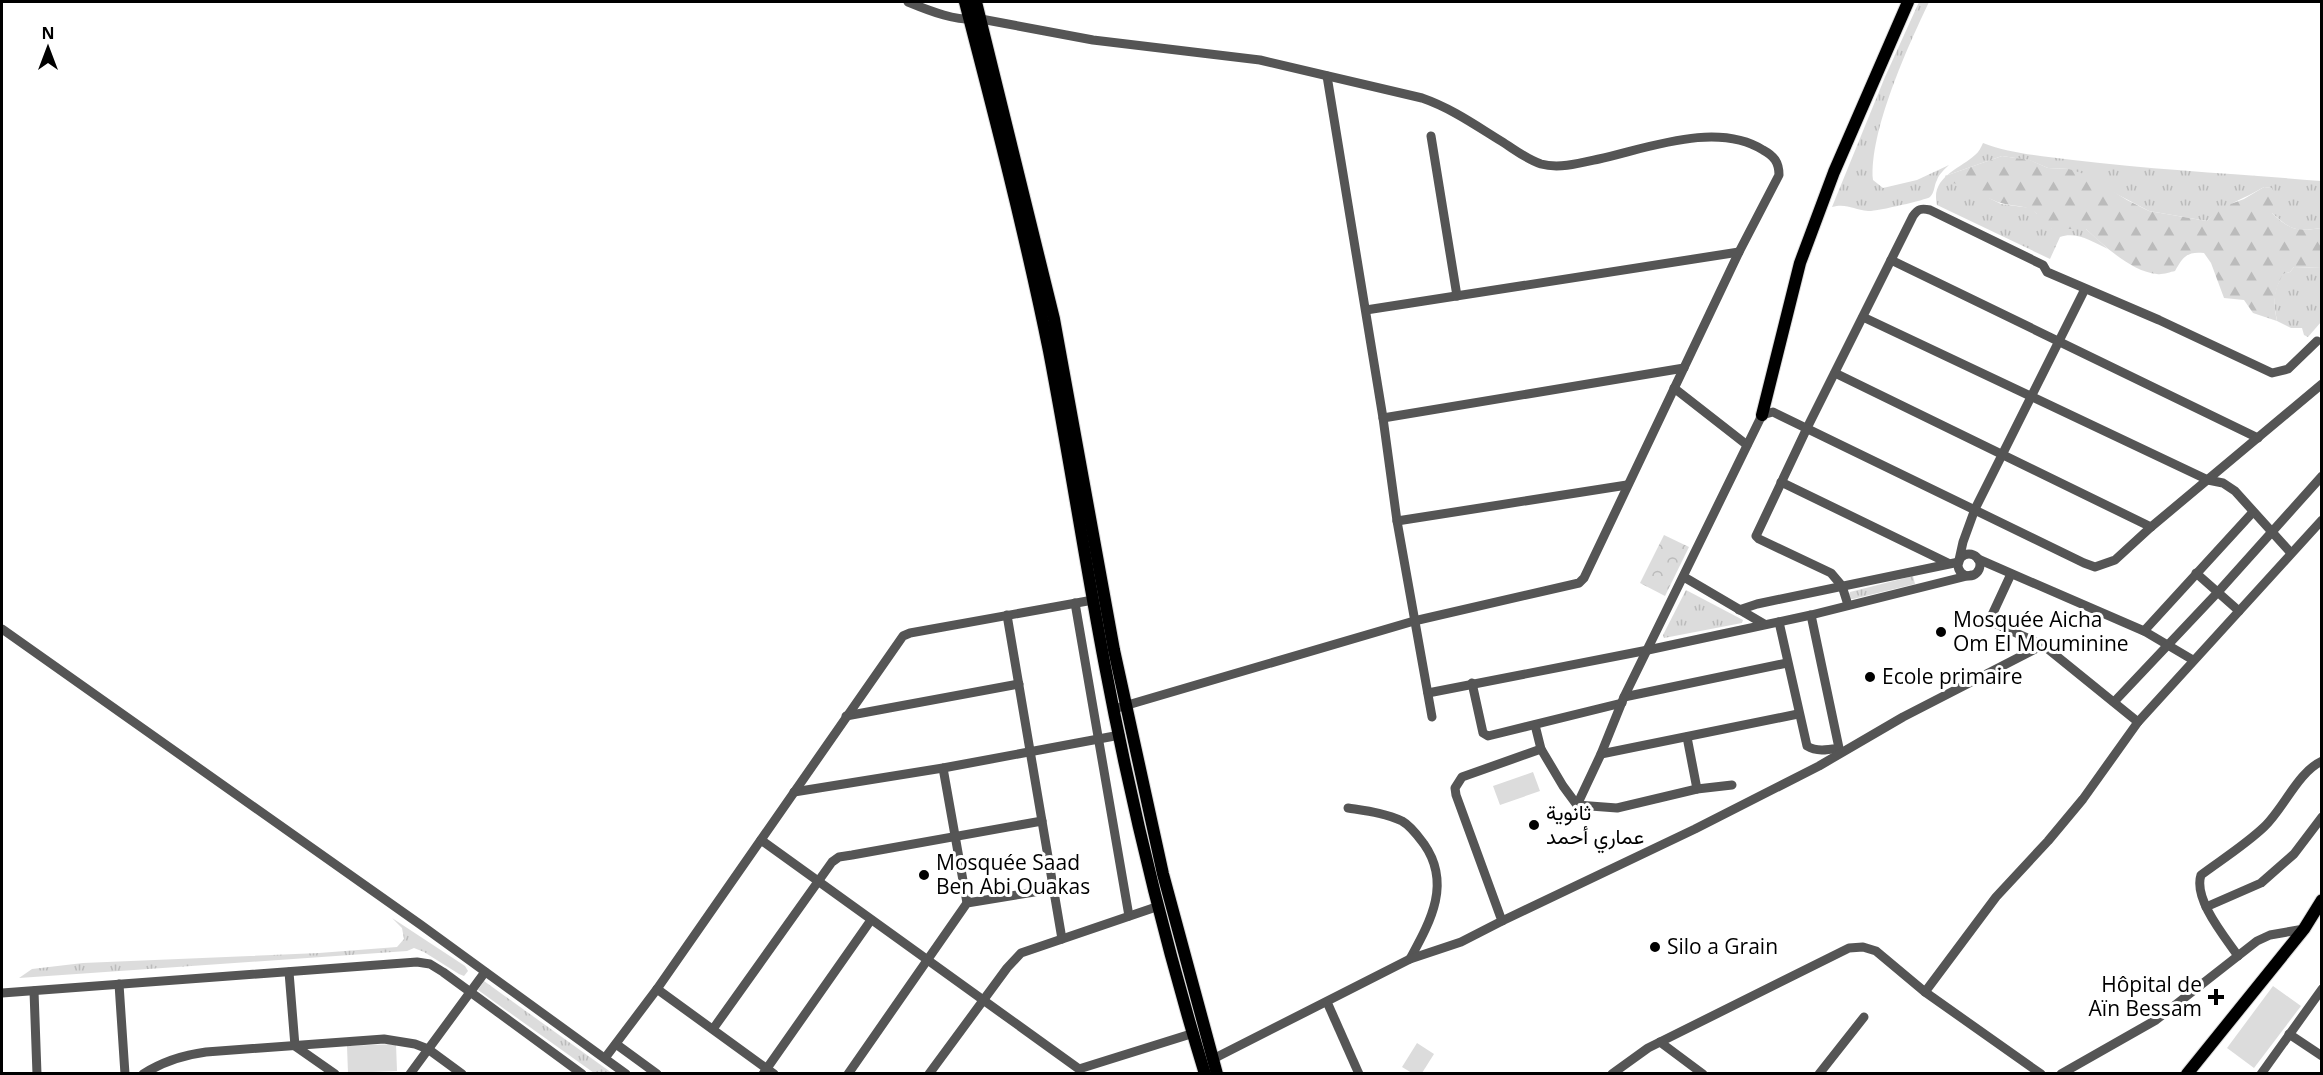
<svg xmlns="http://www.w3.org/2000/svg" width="2323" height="1075" font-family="'Open Sans',Vazirmatn,sans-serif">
  <defs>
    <pattern id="grass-tufts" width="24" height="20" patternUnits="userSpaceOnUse" patternTransform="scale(1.5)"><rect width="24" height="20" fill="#dcdcdc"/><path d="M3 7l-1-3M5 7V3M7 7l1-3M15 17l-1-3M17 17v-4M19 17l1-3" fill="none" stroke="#bbb"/></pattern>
    <pattern id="forest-firs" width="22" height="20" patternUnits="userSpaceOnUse" patternTransform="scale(1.5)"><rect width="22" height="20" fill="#dcdcdc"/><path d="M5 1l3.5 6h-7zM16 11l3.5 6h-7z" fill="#bbb"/></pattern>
    <pattern id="park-crowns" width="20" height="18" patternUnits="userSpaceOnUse" patternTransform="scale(1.5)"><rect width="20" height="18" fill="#dcdcdc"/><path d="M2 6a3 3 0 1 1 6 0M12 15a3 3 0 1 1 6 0" fill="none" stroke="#bbb"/></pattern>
  </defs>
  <rect width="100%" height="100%" fill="#fff"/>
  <g fill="url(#grass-tufts)">
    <path d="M1919,2H1929C1908,46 1869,132 1873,180L1883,188L1917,180L1949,165C1944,170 1939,174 1937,180C1934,185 1935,192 1930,197C1926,200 1874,212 1868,211C1854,210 1847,203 1832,207L1885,77Z"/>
    <path d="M1983,143C2011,154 2043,156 2073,160C2156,170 2239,174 2321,181V228C2295,232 2291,230 2272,213L2271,188L2264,187C2244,199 2223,205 2207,221L2149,211L2069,169L2048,168L2029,160L2002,156L1945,176L2001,204L2031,208L2052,229H2086L2108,249C2093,242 2076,231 2060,237L2050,259L1937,205C1930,177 1960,169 1975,155C1979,152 1981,147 1983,143Z"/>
    <path d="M2294,267L2321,268V322L2308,337L2304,335L2302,328H2291L2277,321C2273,300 2273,292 2283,274L2290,272Z"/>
    <polygon points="1913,576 1915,584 1853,599 1850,599 1849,594 1850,592"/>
    <polygon points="1686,590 1743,620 1742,623 1664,638 1663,635"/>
    <polygon points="392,918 465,966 468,971 464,976 459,974 424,952 414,948 407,951 19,978 32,969 83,963 319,953 397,947 404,939 402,928"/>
    <polygon points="484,981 612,1073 594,1073 478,990"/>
  </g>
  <path fill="url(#forest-firs)" d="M2002,156L2030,160L2048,168L2069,169L2087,175L2127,200L2149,211L2207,221L2220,208L2244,199L2264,187L2272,188L2275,194L2272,213C2290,230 2296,232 2321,228V268L2294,267L2290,272L2283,274C2274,291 2273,302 2277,321L2253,313L2244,300L2224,298L2211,263L2204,253C2187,251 2183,257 2175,271C2170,272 2162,275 2157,274C2132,272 2103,245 2086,229H2052L2036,225L2037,214C2027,204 2013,207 2001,203C1996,202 1992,199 1987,198C1972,195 1969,200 1960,184L1951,183L1945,176Z"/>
  <polygon fill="url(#park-crowns)" points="1664,535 1689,547 1665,596 1640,583"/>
  <g fill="#dcdcdc">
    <polygon points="1533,772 1540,791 1500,805 1493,786"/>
    <polygon points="2273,986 2301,1006 2254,1068 2227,1048"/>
    <polygon points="1417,1043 1434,1054 1422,1073 1412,1073 1402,1067"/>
    <polygon points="396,1044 397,1071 348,1073 347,1046"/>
  </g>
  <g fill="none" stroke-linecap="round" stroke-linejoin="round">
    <g stroke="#dbdbdb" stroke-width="14">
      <g id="major">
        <path d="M965,2C995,117 1025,233 1049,351C1069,455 1085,561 1105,666C1131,803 1164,940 1205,1074"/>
        <polyline points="976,2 1054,319 1114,650 1163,874 1217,1074"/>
        <polyline points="1762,415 1800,263 1834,172 1908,2"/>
        <polyline points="2187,1074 2304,929 2322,900"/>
      </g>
    </g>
    <g stroke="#555" stroke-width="9">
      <path d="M908,2C930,11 957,22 981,19L1093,40L1260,60L1422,98C1451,108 1475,125 1501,141C1514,149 1526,159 1541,164C1559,169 1581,163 1599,159C1648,148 1717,121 1763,150C1774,156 1779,162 1779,175L1739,252L1584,578L1579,583L1414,621L1114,709"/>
      <polyline points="1327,76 1383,418 1397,521 1432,717"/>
      <polyline points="1431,136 1457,296"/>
      <polyline points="1891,260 2258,438"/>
      <polyline points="1366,310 1739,252"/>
      <polyline points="1863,317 2208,480 2223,483 2235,491 2291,553"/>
      <polyline points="1835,373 2151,527"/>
      <polyline points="1674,388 1747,445"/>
      <polyline points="1383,418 1684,368"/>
      <polyline points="1781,482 1948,563"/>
      <polyline points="1397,521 1627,485"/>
      <circle cx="1969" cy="565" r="11"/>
      <polyline points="1978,559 2144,631 2193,660"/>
      <polyline points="1959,560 1963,542 1975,509 2085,289"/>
      <polyline points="2196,573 2239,611"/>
      <polyline points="2011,574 1992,615 1992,620 1996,624 2043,645 2138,722"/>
      <polyline points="1684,577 1764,624"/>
      <polyline points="1075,603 1129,916"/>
      <path d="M1848,605L1842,586L1831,573L1759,539L1756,536L1807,428L1913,216C1918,209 1921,208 1930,210L2043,265L2047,272L2159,320L2272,373L2288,369L2317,341"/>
      <polyline points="1739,610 1757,604 1959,562"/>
      <polyline points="1007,615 1062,939"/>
      <path d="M1779,622L1807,746C1817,752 1827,750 1839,748L1811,615"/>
      <polyline points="2,629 421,925 626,1074"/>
      <polyline points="2144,631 2253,512"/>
      <polyline points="1472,683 1483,733 1488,736 1622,703"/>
      <polyline points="1428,693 1648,650 1811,615 1971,575"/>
      <polyline points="1624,697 1787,663"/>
      <polyline points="2114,702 2218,592 2322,476"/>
      <polyline points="846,716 1019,684"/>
      <polyline points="1535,725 1541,749 1563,786 1577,805 1617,808 1697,789 1732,785"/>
      <polyline points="1687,737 1697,789"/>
      <polyline points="1601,754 1798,714"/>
      <polyline points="943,768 967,903"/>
      <polyline points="794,792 943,768 1120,735"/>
      <polyline points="1577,805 1601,754 1624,697 1762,415 1773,412 2084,563 2095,567 2115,560 2151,527 2322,384"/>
      <path d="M1348,808C1367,811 1385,813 1402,821C1411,826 1418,836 1424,844C1452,884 1430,922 1410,959"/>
      <polyline points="761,840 1079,1069 1194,1033"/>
      <polyline points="2206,907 2261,883 2294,854 2322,817"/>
      <polyline points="1502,921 1695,829 1819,766 1903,717 2043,645"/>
      <path d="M2238,956C2225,937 2193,899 2201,875C2221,860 2245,845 2264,827C2284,808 2298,772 2322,761"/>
      <polyline points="289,972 295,1046 335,1074"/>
      <polyline points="119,984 125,1074"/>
      <polyline points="657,989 774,1074"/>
      <polyline points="34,991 37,1074"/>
      <polyline points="2,993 417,962 430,964 443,972 582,1074"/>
      <polyline points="1327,1002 1359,1074"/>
      <polyline points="713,1029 832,862 839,857 852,855 1042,821"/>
      <polyline points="2289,1034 2322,1056"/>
      <polyline points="1660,1042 1703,1074"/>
      <polyline points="616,1044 657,1074"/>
      <polyline points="605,1058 657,989 903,636 910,633 1093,600"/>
      <polyline points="1213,1059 1410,959 1461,942 1502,921 1456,795 1455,788 1462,777 1541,749"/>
      <path d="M143,1074C162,1062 183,1055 206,1052L384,1039L415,1044L428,1049L462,1074"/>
      <polyline points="410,1074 485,972"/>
      <polyline points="763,1074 871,920"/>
      <polyline points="848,1074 967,903 1053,889"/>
      <polyline points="929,1074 1007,968 1021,953 1159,906"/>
      <polyline points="1612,1074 1648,1048 1849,948 1863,947 1876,951 1925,992"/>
      <polyline points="1819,1074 1864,1017"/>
      <polyline points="2041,1074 1925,992 1996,897 2048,841 2083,799 2138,722 2322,520"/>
      <polyline points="2061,1074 2156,1020 2257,941 2270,935 2304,929"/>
      <polyline points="2261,1074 2322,989"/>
    </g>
    <use href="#major" stroke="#000" stroke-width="12"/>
  </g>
  <g fill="#000" stroke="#fff" stroke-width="2">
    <circle cx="1941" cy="632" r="6"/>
    <circle cx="1870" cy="677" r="6"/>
    <circle cx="1534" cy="825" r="6"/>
    <circle cx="924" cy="875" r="6"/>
    <circle cx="1655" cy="947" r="6"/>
    <path d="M2213 988h6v6h6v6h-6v6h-6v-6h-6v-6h6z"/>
  </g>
  <g text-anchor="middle" stroke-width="6" stroke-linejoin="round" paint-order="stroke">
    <g font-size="21" fill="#000" stroke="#fff" text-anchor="start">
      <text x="1953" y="627">Mosquée Aicha<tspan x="1953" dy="24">Om El Mouminine</tspan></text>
      <text x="1882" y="684">Ecole primaire</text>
      <text x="1546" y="820">ثانوية<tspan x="1546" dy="24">عماري أحمد</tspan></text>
      <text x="936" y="870">Mosquée Saad<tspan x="936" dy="24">Ben Abi Ouakas</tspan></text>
      <text x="1667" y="954">Silo a Grain</text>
      <text x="2202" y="992" text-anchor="end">Hôpital de<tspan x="2202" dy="24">Aïn Bessam</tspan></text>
    </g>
  </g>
  <rect width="2323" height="1075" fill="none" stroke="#000000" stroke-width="6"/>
  <g transform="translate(48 48)" stroke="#ffffff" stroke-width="4.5" paint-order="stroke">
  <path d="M0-4.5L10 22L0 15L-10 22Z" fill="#000000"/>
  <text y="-9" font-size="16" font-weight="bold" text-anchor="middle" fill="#000000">N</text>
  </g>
</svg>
